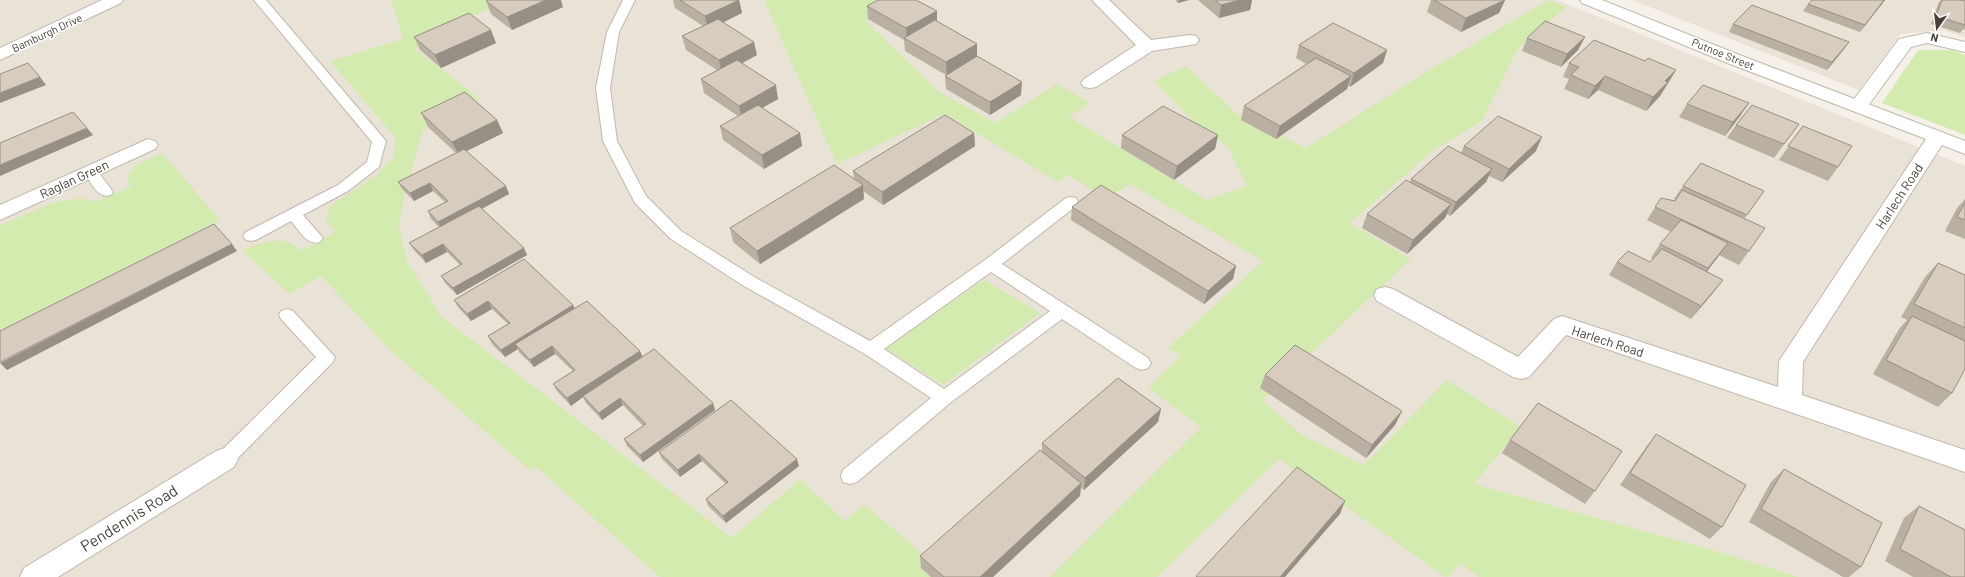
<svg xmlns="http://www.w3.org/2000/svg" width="1965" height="577" font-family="Barlow,sans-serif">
  <rect width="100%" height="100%" fill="#f5f1e9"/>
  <g fill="#e9e2d7">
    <polygon points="0,0 1557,0 1965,166 1965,577 0,577"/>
    <polygon points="1632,0 1965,0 1965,37 1943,30 1901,34 1859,90"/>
  </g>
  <g fill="#d4ebb0">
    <path d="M391,0H509L426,37L416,49L481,100L423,130L404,197L399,227L407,261L441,316L732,538L800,479L845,521L864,504L950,577H660L536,467L531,471L390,350L321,276L289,294L242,250C263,243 284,232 301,251L335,232L326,220L330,206L376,176L394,156L395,137L330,61L403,39Z"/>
    <polygon points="764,0 886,0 890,7 866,21 938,91 995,123 1057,84 1090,103 1069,117 1207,200 1247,186 1228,147 1199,127 1154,81 1186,66 1236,113 1306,148 1423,74 1548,0 1566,7 1517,50 1482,121 1433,151 1350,223 1411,259 1262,400 1302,435 1364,465 1447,380 1521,427 1474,484 1719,552 1798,577 1479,577 1461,564 1447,577 1445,577 1279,459 1157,577 1050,577 1201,427 1148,388 1181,356 1168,348 1263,261 1130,184 1107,199 1068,175 1058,182 945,114 837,164"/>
    <polygon points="1918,50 1951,50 1965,55 1965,135 1882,103"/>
    <polygon points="162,153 220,220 0,332 0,226 51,203 81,198 96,202 131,186 127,178 135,165"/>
    <polygon points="984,280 1040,313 943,385 885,348"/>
  </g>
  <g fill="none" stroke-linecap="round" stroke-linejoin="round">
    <g stroke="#c1b8ab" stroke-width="2">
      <g id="service">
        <path d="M254,0H266L386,141L379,167L348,191L303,215L323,238L320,242C307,246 299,230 291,221L256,240L251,241L246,240L243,236L246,232L338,185L367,162L372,142Z"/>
        <path d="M623,0H635L619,32L610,88L617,141L646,196L681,231L756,278L870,341L985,260L1066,198L1071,197L1076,198L1078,202L1076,206L1002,264L1148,358L1151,363L1148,368L1142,370L1136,368L1062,319L950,403L857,482L850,484L843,482L841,476L843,470L931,398L865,354L744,286L671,239L635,203L603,141L596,88L607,32ZM991,272L1050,311L944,389L884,349Z"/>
        <path d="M90,166L95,168L111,189L113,192L111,195C98,199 92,184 85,174L83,171L85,168Z"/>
        <polygon points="287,309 293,311 335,357 333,362 232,464 225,467 218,464 216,459 218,454 316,357 281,319 279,315 281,311"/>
      </g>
    </g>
    <g stroke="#c1b8ab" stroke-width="2">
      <g id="minor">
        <polygon points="102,0 123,0 121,3 0,60 0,48"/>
        <polygon points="1092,0 1109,0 1151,40 1190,35 1196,36 1199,40 1196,44 1190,45 1152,51 1096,87 1090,88 1084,87 1081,83 1084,79 1136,45"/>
        <polygon points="1927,33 1965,42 1965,52 1927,43 1911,47 1865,110 1858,112 1851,110 1849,106 1899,39"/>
        <polygon points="1937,131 1944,133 1947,137 1803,362 1802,395 1965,450 1965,472 1566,335 1529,377 1521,379 1513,377 1377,301 1374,295 1377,289 1385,287 1393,289 1518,357 1554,319 1562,316 1778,387 1779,361 1783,355 1930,133"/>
        <polygon points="148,139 155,141 158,145 155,149 0,220 0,205"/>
        <polygon points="225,448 234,451 238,459 234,467 58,577 20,577 24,568 216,451"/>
      </g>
    </g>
    <g stroke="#c1b8ab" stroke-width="2">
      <polygon id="tertiary" points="1580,0 1602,0 1737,54 1965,141 1965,154 1725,62 1582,3"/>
    </g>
    <use href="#service" fill="#fff" fill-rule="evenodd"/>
    <use href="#minor" fill="#fff" fill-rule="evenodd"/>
    <use href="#tertiary" fill="#fff" fill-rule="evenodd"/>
  </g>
  <g fill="#b9afa3">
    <polygon points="673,0 739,0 742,13 723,22 757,55 742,63 778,99 762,108 800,133 802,146 764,169 723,140 720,126 738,116 704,93 701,79 717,70 686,50 682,36 703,26 675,8"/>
    <polygon points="1175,0 1189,0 1178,3"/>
    <polygon points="1198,0 1252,0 1250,10 1219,18"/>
    <polygon points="1431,0 1505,0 1499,13 1461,32 1427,12"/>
    <polygon points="1885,0 1860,32 1803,11 1808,4"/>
    <polygon points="1941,0 1961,0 1965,1 1965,30 1963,29 1960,33 1931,24 1939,2"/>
    <polygon points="486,1 563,7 512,30 491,14"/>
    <polygon points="867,6 937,22 977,44 977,57 1021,95 990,115 946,89 945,76 946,75 905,51 904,40 868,19"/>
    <polygon points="1733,24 1849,42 1844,49 1827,70 1729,32"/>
    <polygon points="414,37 496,43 441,68 420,50"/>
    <polygon points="1585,37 1578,50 1561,67 1522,51 1527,38"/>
    <polygon points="1299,45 1387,50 1383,63 1350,87 1348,85 1347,89 1276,139 1241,120 1244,106 1306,64 1296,58"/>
    <polygon points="1645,61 1676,70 1660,96 1646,111 1598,90 1588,99 1564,89 1569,79 1563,77 1569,63"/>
    <polygon points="1749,103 1740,116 1725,136 1679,117 1687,104"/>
    <polygon points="421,113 497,120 503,133 466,151 509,194 482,209 527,255 457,295 445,283 441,276 460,265 447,252 426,263 414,250 409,243 439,227 431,219 428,211 445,202 433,191 414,201 402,189 398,182 456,153 428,127"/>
    <polygon points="1799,124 1774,158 1727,138 1736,125"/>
    <polygon points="1803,126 1838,167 1828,181 1779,160"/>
    <polygon points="974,133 975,146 883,205 863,191 864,199 760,264 733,242 730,228 854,179 853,171"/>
    <polygon points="1122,135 1218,135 1215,149 1174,180 1121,148"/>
    <polygon points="1464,146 1536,151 1502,182 1489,176 1486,182 1450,216 1447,214 1445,218 1407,254 1362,228 1367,214 1410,182 1411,179 1461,153"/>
    <polygon points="1683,186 1764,191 1744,219 1749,251 1739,265 1719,255 1707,272 1723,280 1691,319 1609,275 1617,262 1650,262 1653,259 1651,258 1660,244 1671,232 1647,220 1661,198 1675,201 1675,200 1674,199"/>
    <polygon points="1965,199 1965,239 1945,231 1957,208"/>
    <polygon points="1072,207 1236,266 1233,279 1204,304 1071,220"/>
    <polygon points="1938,263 1965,275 1965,369 1952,393 1938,407 1873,374 1899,329 1907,320 1901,317 1925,277"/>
    <polygon points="454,300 575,308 640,351 642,356 713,403 715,410 643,462 627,446 624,439 643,426 623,405 602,420 586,403 583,397 571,406 557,391 553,384 573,371 555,354 534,367 519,352 518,349 505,357 492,344 488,336 508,324 492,309 471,321 458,307"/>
    <polygon points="1265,375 1402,411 1395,425 1366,458 1260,388"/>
    <polygon points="731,400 799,466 726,523 708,506 706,499 726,484 702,461 680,477 662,459 659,452"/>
    <polygon points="1161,409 1158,422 1084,490 1081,488 1080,496 993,577 931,577 921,568 920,556 1042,451 1042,443"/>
    <polygon points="1656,434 1722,527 1710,539 1620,485 1646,447"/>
    <polygon points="1510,440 1595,491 1585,504 1502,453"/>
    <polygon points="1784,469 1861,567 1849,577 1843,577 1749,522 1771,482"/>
    <polygon points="1919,506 1965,577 1913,577 1885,561 1904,518"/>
  </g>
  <g fill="#968f85">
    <polygon points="546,0 561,0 563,7 512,30 507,17"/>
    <polygon points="739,0 742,13 708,30 705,16"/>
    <polygon points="1179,0 1189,0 1178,3"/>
    <polygon points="1240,0 1252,0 1250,10 1219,18 1221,5"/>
    <polygon points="1505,0 1499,13 1461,32 1466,18"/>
    <polygon points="1884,0 1885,0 1860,32 1865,25"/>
    <polygon points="937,11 937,24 907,40 906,28"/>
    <polygon points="491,30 496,43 441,68 435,55"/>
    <polygon points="1585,37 1578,50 1561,67 1567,54"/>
    <polygon points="754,42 757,55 722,74 719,60"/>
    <polygon points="1849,42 1844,49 1827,70 1832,62"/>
    <polygon points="977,44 977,57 947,76 946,62"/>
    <polygon points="1387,50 1383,63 1350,87 1354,73"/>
    <polygon points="1676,70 1660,96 1646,111 1653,97 1665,81"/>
    <polygon points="1351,76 1347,89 1276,139 1280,126"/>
    <polygon points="1605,76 1598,90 1588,99 1595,86"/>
    <polygon points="40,77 46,85 0,103 0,93"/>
    <polygon points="1022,82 1021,95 990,115 990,102"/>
    <polygon points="776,85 778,99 742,119 739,106"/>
    <polygon points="1749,103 1740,116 1725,136 1733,122"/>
    <polygon points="497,120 503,133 459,155 452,142"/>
    <polygon points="87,128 93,135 0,176 0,165"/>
    <polygon points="800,133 802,146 764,169 762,155"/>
    <polygon points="974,133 975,146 883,205 882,192"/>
    <polygon points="1218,135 1215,149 1174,180 1177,166"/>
    <polygon points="1542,137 1536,151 1502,182 1509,169"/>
    <polygon points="1492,169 1486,182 1450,216 1456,202"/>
    <polygon points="430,183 433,191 414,201 410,193"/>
    <polygon points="863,185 864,199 760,264 757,251"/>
    <polygon points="506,186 509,194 442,230 438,222"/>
    <polygon points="1451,204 1445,218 1407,254 1413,240"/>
    <polygon points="1728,243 1718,257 1698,282 1708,268"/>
    <polygon points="232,244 237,251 7,370 0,363"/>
    <polygon points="443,244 447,252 426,263 422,255"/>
    <polygon points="524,248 527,255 457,295 453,288"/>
    <polygon points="1236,266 1233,279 1204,304 1208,291"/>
    <polygon points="1723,280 1713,293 1691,319 1701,306"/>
    <polygon points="488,301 492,309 471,321 467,314"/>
    <polygon points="573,305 577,313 515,344 518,349 505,357 501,350"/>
    <polygon points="552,346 555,354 534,367 530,360"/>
    <polygon points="640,351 643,358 583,396 583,397 571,406 567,398"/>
    <polygon points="620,398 623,405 602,420 599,413"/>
    <polygon points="713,403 715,410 643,462 640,455"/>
    <polygon points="1161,409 1158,422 1084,490 1085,478"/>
    <polygon points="1402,411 1395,425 1366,458 1372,445"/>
    <polygon points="699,454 702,461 680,477 678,470"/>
    <polygon points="797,459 799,466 726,523 723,516"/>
    <polygon points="1081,483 1080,496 993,577 980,577"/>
    <polygon points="1345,501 1340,514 1285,577 1280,577"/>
  </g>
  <g fill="#d7ccbe" stroke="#968f85">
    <polygon points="487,0 546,0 507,17 486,1"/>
    <polygon points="680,0 739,0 705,16"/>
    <polygon points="878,0 916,0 937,11 906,28 867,6"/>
    <polygon points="1215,0 1240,0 1221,5"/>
    <polygon points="1434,0 1505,0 1466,18"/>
    <polygon points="1812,0 1884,0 1865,25 1808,4"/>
    <polygon points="1942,0 1961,0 1965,1 1965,25 1936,16"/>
    <polygon points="1752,5 1849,42 1832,62 1733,24"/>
    <polygon points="469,13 491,30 435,55 414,37"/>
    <polygon points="718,19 754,42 719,60 682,36"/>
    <polygon points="935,20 977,44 946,62 904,38"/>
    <polygon points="1545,21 1585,37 1567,54 1527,38"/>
    <polygon points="1333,23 1387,50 1354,73 1299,45"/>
    <polygon points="1594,40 1645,61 1648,58 1676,70 1665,81 1668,82 1653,97 1605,76 1595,86 1571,75 1579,67 1569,63"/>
    <polygon points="977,56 1022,82 990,102 945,76"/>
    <polygon points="1316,58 1351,76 1280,126 1244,106"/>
    <polygon points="737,60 776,85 739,106 701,79"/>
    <polygon points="28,63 40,77 0,93 0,74"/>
    <polygon points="1703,85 1749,103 1733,122 1687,104"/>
    <polygon points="465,92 497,120 452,142 421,113"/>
    <polygon points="758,105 800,133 762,155 720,126"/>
    <polygon points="1752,105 1799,124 1784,144 1736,125"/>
    <polygon points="1163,106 1218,135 1177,166 1122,135"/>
    <polygon points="73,112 87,128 0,165 0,143"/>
    <polygon points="945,115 974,133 882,192 853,171"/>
    <polygon points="1498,116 1542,137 1509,169 1464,146"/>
    <polygon points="1803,126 1852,146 1838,167 1788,146"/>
    <polygon points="1448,146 1492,169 1456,202 1411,179"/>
    <polygon points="464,149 506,186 438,222 428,211 448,201 430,183 410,193 398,182"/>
    <polygon points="1701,163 1764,191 1747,215 1683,186"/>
    <polygon points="834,165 863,185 757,251 730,228"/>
    <polygon points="1406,180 1451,204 1413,240 1367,214"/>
    <polygon points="1101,185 1236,266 1208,291 1072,207"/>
    <polygon points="1682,190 1765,228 1749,251 1655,207 1661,198 1675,201"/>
    <polygon points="1965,203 1965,220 1957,217"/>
    <polygon points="479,206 524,248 453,288 441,276 462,264 443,244 422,255 409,243"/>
    <polygon points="1681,220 1728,243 1708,268 1660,244"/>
    <polygon points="214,224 232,244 0,362 0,331"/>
    <polygon points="1662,249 1723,280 1701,306 1617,262 1628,251 1650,262"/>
    <polygon points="524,259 573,305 501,350 488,336 510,323 488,301 467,314 454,300"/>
    <polygon points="1938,263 1965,275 1965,328 1914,304"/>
    <polygon points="587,301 640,351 567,398 553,384 575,370 552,346 530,360 515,344"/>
    <polygon points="1912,316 1965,341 1965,369 1952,393 1886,360"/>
    <polygon points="1295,345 1402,411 1372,445 1265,375"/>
    <polygon points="654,349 713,403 640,455 624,439 646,424 620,398 599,413 583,396"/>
    <polygon points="1118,378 1161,409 1085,478 1042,443"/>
    <polygon points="731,400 797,459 723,516 706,499 728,482 699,454 678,470 659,452"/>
    <polygon points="1538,403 1622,451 1595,491 1510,440"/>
    <polygon points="1656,434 1746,485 1722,527 1630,473"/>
    <polygon points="1040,450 1081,483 980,577 944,577 920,556"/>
    <polygon points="1297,467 1345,501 1280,577 1197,577 1196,576"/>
    <polygon points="1784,469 1882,523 1861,567 1761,509"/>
    <polygon points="1919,506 1965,530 1965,577 1951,577 1900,549"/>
  </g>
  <g text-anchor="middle" stroke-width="3.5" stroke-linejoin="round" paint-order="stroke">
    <g font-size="11" fill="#494137" stroke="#fff">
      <text transform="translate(47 33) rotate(-25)" y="4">Bamburgh Drive</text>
      <text transform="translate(1723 54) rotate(22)" y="4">Putnoe Street</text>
    </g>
    <g font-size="13" fill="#494137" stroke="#fff">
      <text transform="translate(74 179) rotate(-25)" y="5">Raglan Green</text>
      <text transform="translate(1899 196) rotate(-57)" y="5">Harlech Road</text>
      <text transform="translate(1608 341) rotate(18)" y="5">Harlech Road</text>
    </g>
    <g font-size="16" fill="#494137" stroke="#fff">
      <text transform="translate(129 518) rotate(-32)" y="6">Pendennis Road</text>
    </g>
  </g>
  <g transform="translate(1937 28) rotate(194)" stroke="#ffffff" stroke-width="3" paint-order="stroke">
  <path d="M0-3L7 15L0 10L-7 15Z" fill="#494137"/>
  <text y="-6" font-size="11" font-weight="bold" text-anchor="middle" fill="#494137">N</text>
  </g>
</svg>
